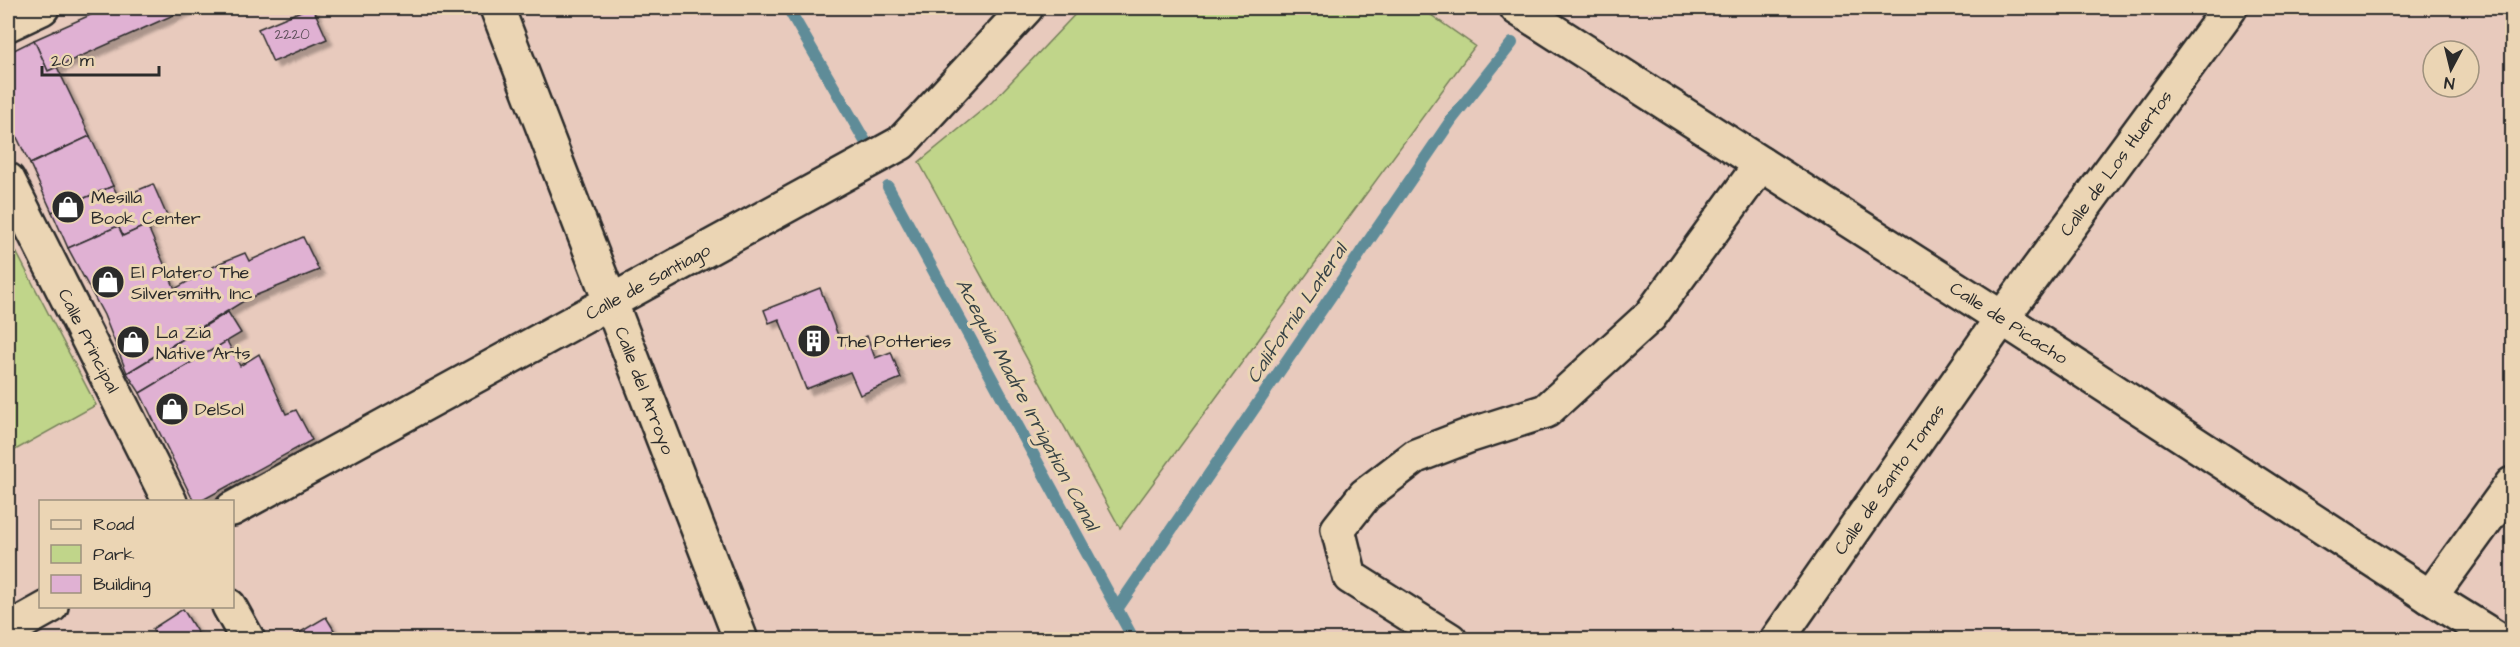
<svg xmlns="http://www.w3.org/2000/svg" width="2520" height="647" font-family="'Architects Daughter',sans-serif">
  <defs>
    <filter id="shadow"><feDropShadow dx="5.5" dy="5.5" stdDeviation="1.5" flood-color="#0004"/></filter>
  </defs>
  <rect width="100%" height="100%" fill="#e8cabd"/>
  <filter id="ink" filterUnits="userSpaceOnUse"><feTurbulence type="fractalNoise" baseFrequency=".0167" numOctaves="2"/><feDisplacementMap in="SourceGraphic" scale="12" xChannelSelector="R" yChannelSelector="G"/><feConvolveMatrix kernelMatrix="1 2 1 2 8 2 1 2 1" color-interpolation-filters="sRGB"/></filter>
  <g filter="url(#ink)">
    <g fill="#c0d58a" stroke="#76805a" stroke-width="1.5">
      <polygon points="1081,8 1421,8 1475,46 1120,528 919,162 992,102"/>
      <polygon points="8,236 96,405 8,454"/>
    </g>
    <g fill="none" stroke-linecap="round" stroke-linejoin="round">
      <g stroke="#5f8c98" stroke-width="12">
        <polyline points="788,8 865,141"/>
        <polyline points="888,187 1134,640"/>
        <polyline points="1117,609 1452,119 1512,43"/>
      </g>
    </g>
    <g fill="#e0b1d3" stroke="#2b2b2b" stroke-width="1.5" filter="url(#shadow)">
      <polygon points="106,8 189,8 48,71 34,40"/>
      <polygon points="308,8 313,8 327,39 273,62 258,29"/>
      <polygon points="34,40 48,71 57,67 90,136 30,164 8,119 8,53"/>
      <polygon points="90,136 113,186 52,212 30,164"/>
      <polygon points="153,184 167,216 123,236 118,226 68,248 52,212 113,186 119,198"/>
      <polygon points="147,225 175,289 220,263 245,253 249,261 303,237 319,270 247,299 127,373 104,315 68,248 118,226 123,236"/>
      <polygon points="820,288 842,346 867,336 875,358 891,352 901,378 860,395 850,372 806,389 779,319 769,323 764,310"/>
      <polygon points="228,312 241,333 140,393 127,373"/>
      <polygon points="227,341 240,366 259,354 286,414 296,410 312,440 199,502 194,502 140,393"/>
      <polygon points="183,609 202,640 159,640 152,629"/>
      <polygon points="326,617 340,640 287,640"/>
    </g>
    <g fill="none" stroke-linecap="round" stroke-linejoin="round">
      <g stroke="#2b2b2b" stroke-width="38">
        <g id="minor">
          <path id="s1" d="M497,8L741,640"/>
          <path id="s2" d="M1517,8L2002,318L2430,597L2499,640"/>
          <polyline points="8,24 42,8"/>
          <path id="s3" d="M8,180L170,502"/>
          <path id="s4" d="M232,509L901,143L1026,8"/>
          <polyline points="2430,597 2512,484"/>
          <polyline points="229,606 248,640"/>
          <polyline points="8,630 51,606"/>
          <polyline points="1450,640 1350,577 1338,529 1365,495 1416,456 1468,436 1546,411 1650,316 1761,164"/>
          <path id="s5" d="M1777,640L2002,318L2230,8"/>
        </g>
      </g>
      <use href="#minor" stroke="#ebd5b4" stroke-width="33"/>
    </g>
  </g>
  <defs>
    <g id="shop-disc" transform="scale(1.725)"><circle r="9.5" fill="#2b2b2b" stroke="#ebd5b4"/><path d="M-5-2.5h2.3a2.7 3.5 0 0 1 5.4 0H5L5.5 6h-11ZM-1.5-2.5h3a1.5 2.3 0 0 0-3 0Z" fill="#fff"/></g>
    <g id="building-disc" transform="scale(1.725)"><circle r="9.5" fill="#2b2b2b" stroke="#ebd5b4"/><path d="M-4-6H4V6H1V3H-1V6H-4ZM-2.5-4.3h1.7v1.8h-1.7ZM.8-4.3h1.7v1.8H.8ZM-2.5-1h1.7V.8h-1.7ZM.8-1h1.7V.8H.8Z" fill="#fff"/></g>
  </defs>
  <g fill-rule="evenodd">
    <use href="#shop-disc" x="68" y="207"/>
    <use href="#shop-disc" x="108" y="282"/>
    <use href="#building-disc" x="814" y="341"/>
    <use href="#shop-disc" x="133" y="342"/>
    <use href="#shop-disc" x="172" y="409"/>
  </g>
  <g text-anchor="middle" stroke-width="6" stroke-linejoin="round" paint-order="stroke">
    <g font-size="15" fill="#584c55">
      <text x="292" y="39">2220</text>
    </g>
    <g font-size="18" fill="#2b2b2b" stroke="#ebd5b4">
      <text dy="6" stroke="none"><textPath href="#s5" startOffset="585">Calle de Los Huertos</textPath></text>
      <text dy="6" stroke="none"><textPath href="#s4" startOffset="474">Calle de Santiago</textPath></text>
      <text dy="6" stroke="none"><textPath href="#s2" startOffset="584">Calle de Picacho</textPath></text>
      <text dy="6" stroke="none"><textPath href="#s3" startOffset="180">Calle Principal</textPath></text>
      <text dy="6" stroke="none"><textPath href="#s1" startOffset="410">Calle del Arroyo</textPath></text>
      <text dy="6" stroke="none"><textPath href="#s5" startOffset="196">Calle de Santo Tomas</textPath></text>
    </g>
    <g font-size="18" fill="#2b2b2b" stroke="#ebd5b4" text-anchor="start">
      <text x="91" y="203">Mesilla<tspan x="91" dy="21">Book Center</tspan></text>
      <text x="131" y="278">El Platero The<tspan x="131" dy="21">Silversmith, Inc</tspan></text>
      <text x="156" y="338">La Zia<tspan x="156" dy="21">Native Arts</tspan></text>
      <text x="837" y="347">The Potteries</text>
      <text x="195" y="415">DelSol</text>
    </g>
    <g font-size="20" font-style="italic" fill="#384346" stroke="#ebd5b4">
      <text transform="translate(1296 313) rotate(-56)" y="7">California Lateral</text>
      <text transform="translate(1028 404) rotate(62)" y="7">Acequia Madre Irrigation Canal</text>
    </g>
  </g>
  <rect width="2520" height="647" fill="none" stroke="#ebd5b4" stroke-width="30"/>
  <rect x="15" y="15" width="2490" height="617" fill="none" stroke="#2b2b2b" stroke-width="2" filter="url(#ink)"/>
  <rect x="39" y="500" width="195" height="108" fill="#ebd5b4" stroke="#9e917d" stroke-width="1.5"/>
  <rect x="51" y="520" width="30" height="9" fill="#ebd5b4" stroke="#9e917d" stroke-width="1.5"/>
  <text x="93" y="530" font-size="18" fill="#2b2b2b">Road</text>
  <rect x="51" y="545" width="30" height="18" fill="#c0d58a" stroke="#9e917d" stroke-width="1.5"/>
  <text x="93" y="560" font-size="18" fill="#2b2b2b">Park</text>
  <rect x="51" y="575" width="30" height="18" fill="#e0b1d3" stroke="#9e917d" stroke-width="1.5"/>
  <text x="93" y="590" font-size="18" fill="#2b2b2b">Building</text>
  <g transform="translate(2451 69) rotate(187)"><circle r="28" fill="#ebd5b4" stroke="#9e917d" stroke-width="1.5"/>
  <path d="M0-4.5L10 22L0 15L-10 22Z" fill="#2b2b2b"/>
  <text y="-9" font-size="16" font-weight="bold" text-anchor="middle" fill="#2b2b2b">N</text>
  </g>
  <path d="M42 66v9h117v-9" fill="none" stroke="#2b2b2b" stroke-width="3"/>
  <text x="51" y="66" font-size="18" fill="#2b2b2b" stroke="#ebd5b4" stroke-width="4.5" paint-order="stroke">20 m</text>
</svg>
